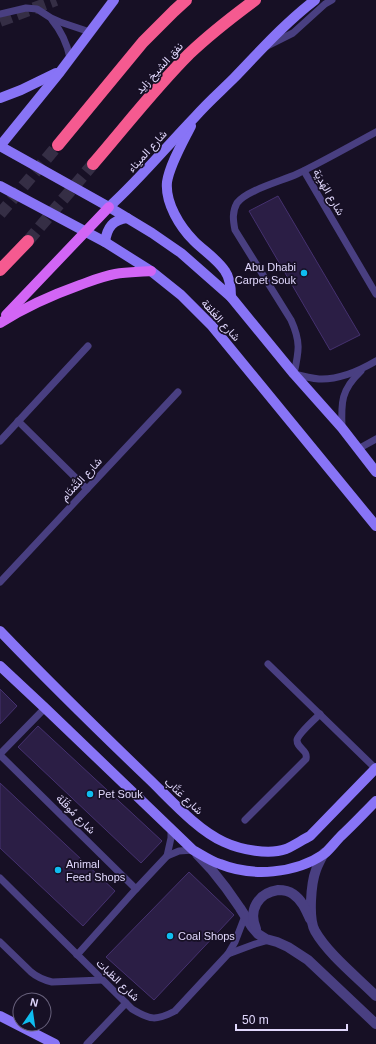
<svg xmlns="http://www.w3.org/2000/svg" width="376" height="1044" font-family="Arial,Vazirmatn,sans-serif">
  <rect width="100%" height="100%" fill="#171025"/>
  <g fill="#2b1e45" stroke="#45316f">
    <polygon points="278,196 360,335 330,350 249,211"/>
    <polygon points="0,689 17,706 0,724"/>
    <polygon points="38,726 162,841 141,863 18,747"/>
    <polygon points="0,783 115,891 83,926 0,848"/>
    <polygon points="189,872 234,915 154,1000 106,957"/>
  </g>
  <g fill="none" stroke-linecap="round" stroke-linejoin="round">
    <g stroke="#352e45" stroke-width="12" stroke-dasharray="12 6" stroke-linecap="butt">
      <polyline points="0,21 56,0"/>
      <polyline points="0,214 58,145"/>
      <polyline points="28,241 93,164"/>
    </g>
    <g stroke="#493f81" stroke-width="7">
      <polyline points="0,14 26,8 37,9 51,18 60,22 90,32"/>
      <path d="M52,20C62,32 67,43 70,58"/>
      <polyline points="267,46 293,33 325,4 332,0"/>
      <path d="M376,132C350,146 324,161 297,174C282,181 247,190 237,203C232,212 233,220 235,230L291,320C301,342 299,351 294,374C302,376 310,378 319,379C339,380 359,371 376,361"/>
      <polyline points="304,171 376,294"/>
      <polyline points="18,421 87,489"/>
      <path d="M342,428C341,402 341,390 361,371"/>
      <polyline points="0,441 88,346"/>
      <polyline points="358,449 376,439"/>
      <polyline points="0,582 178,392"/>
      <polyline points="268,664 376,769"/>
      <polyline points="0,754 45,708"/>
      <polyline points="0,755 136,889"/>
      <path d="M245,820L306,759C307,754 305,752 302,749C299,746 297,744 297,740C298,734 315,719 320,714"/>
      <polyline points="167,856 171,838 171,829"/>
      <path d="M0,878L132,1009C150,1020 156,1021 175,1011L228,954L235,942L245,916"/>
      <path d="M0,942L31,972C38,978 44,980 52,982L102,980"/>
      <polyline points="228,954 255,944 269,940"/>
      <polyline points="77,955 136,889 167,856 179,851 193,850"/>
      <polyline points="87,1044 126,1003"/>
    </g>
    <g stroke="#493f81" stroke-width="10">
      <path d="M324,853C321,859 318,864 316,870C311,883 308,919 315,931C328,954 357,977 376,996"/>
      <polyline points="197,854 211,869 226,888 240,908 252,927 258,934 266,939 277,942 288,947 308,960 376,1024"/>
      <path d="M256,929C248,910 258,893 278,890C283,890 289,891 293,894C302,900 306,910 310,919"/>
    </g>
    <g stroke="#8874f6" stroke-width="10">
      <polyline points="0,98 21,90 56,73"/>
      <path d="M191,126C183,142 170,164 167,182C165,203 180,227 194,241C204,251 217,259 225,271C230,278 231,288 231,297"/>
      <polyline points="0,146 109,207 152,233 181,253 231,297 294,374 342,428 376,472"/>
      <polyline points="0,146 60,72 114,0"/>
      <polyline points="0,186 105,242 151,271 181,295 212,326 376,526"/>
      <path d="M109,207C140,179 166,147 195,117C207,103 221,91 234,78C260,51 285,23 315,0"/>
      <path d="M105,242C107,227 113,220 127,218"/>
      <path d="M0,631C48,681 98,730 148,778C170,799 197,830 224,842C241,850 269,855 286,849C295,845 302,840 310,836L376,768"/>
      <path d="M0,666L45,708L193,850C202,855 210,861 220,864C252,877 295,874 324,854C330,849 335,842 341,836C353,825 364,813 376,801"/>
      <polyline points="0,1016 55,1044"/>
    </g>
    <g stroke="#d265f5" stroke-width="10">
      <polyline points="6,315 109,207"/>
      <path d="M0,323C25,307 52,295 80,285C91,281 103,276 115,274C127,272 139,272 151,271"/>
    </g>
    <g stroke="#f55a90" stroke-width="12">
      <polyline points="58,145 143,42 174,11 186,0"/>
      <path d="M93,164C125,127 155,88 189,54C210,34 232,17 255,0"/>
      <polyline points="0,270 28,241"/>
    </g>
  </g>
  <g fill="#0fbdf0" stroke="#171025" stroke-width="1.5">
    <circle cx="304" cy="273" r="4"/>
    <circle cx="90" cy="794" r="4"/>
    <circle cx="58" cy="870" r="4"/>
    <circle cx="170" cy="936" r="4"/>
  </g>
  <g text-anchor="middle" stroke-width="3.5" stroke-linejoin="round" paint-order="stroke">
    <g font-size="11" fill="#e0d7fc" stroke="#171025">
      <text transform="translate(159 68) rotate(-48)" y="4">نفق الشيخ زايد</text>
      <text transform="translate(147 151) rotate(-48)" y="4">شارع الميناء</text>
      <text transform="translate(329 192) rotate(60)" y="4">شارع الهَدِيَة</text>
      <text transform="translate(221 320) rotate(48)" y="4">شارع الغَلقة</text>
      <text transform="translate(81 479) rotate(-47)" y="4">شارع التَّمْتَام</text>
      <text transform="translate(184 796) rotate(43)" y="4">شارع عَتَّاب</text>
      <text transform="translate(76 814) rotate(45)" y="4">شارع مُوقَلَة</text>
      <text transform="translate(118 980) rotate(44)" y="4">شارع الظبات</text>
    </g>
    <g font-size="11" fill="#e0d7fc" stroke="#171025" text-anchor="start">
      <text x="296" y="271" text-anchor="end">Abu Dhabi<tspan x="296" dy="13">Carpet Souk</tspan></text>
      <text x="98" y="798">Pet Souk</text>
      <text x="66" y="868">Animal<tspan x="66" dy="13">Feed Shops</tspan></text>
      <text x="178" y="940">Coal Shops</text>
    </g>
  </g>
  <g transform="translate(32 1012) rotate(13)"><circle r="19" fill="#171025" stroke="#67607b"/>
  <path d="M0-3L7 15L0 10L-7 15Z" fill="#0fbdf0"/>
  <text y="-6" font-size="11" font-weight="bold" text-anchor="middle" fill="#e0d7fc">N</text>
  </g>
  <path d="M236 1024v6h111v-6" fill="none" stroke="#e0d7fc" stroke-width="2"/>
  <text x="242" y="1024" font-size="12" fill="#e0d7fc" stroke="#171025" stroke-width="3" paint-order="stroke">50 m</text>
</svg>
